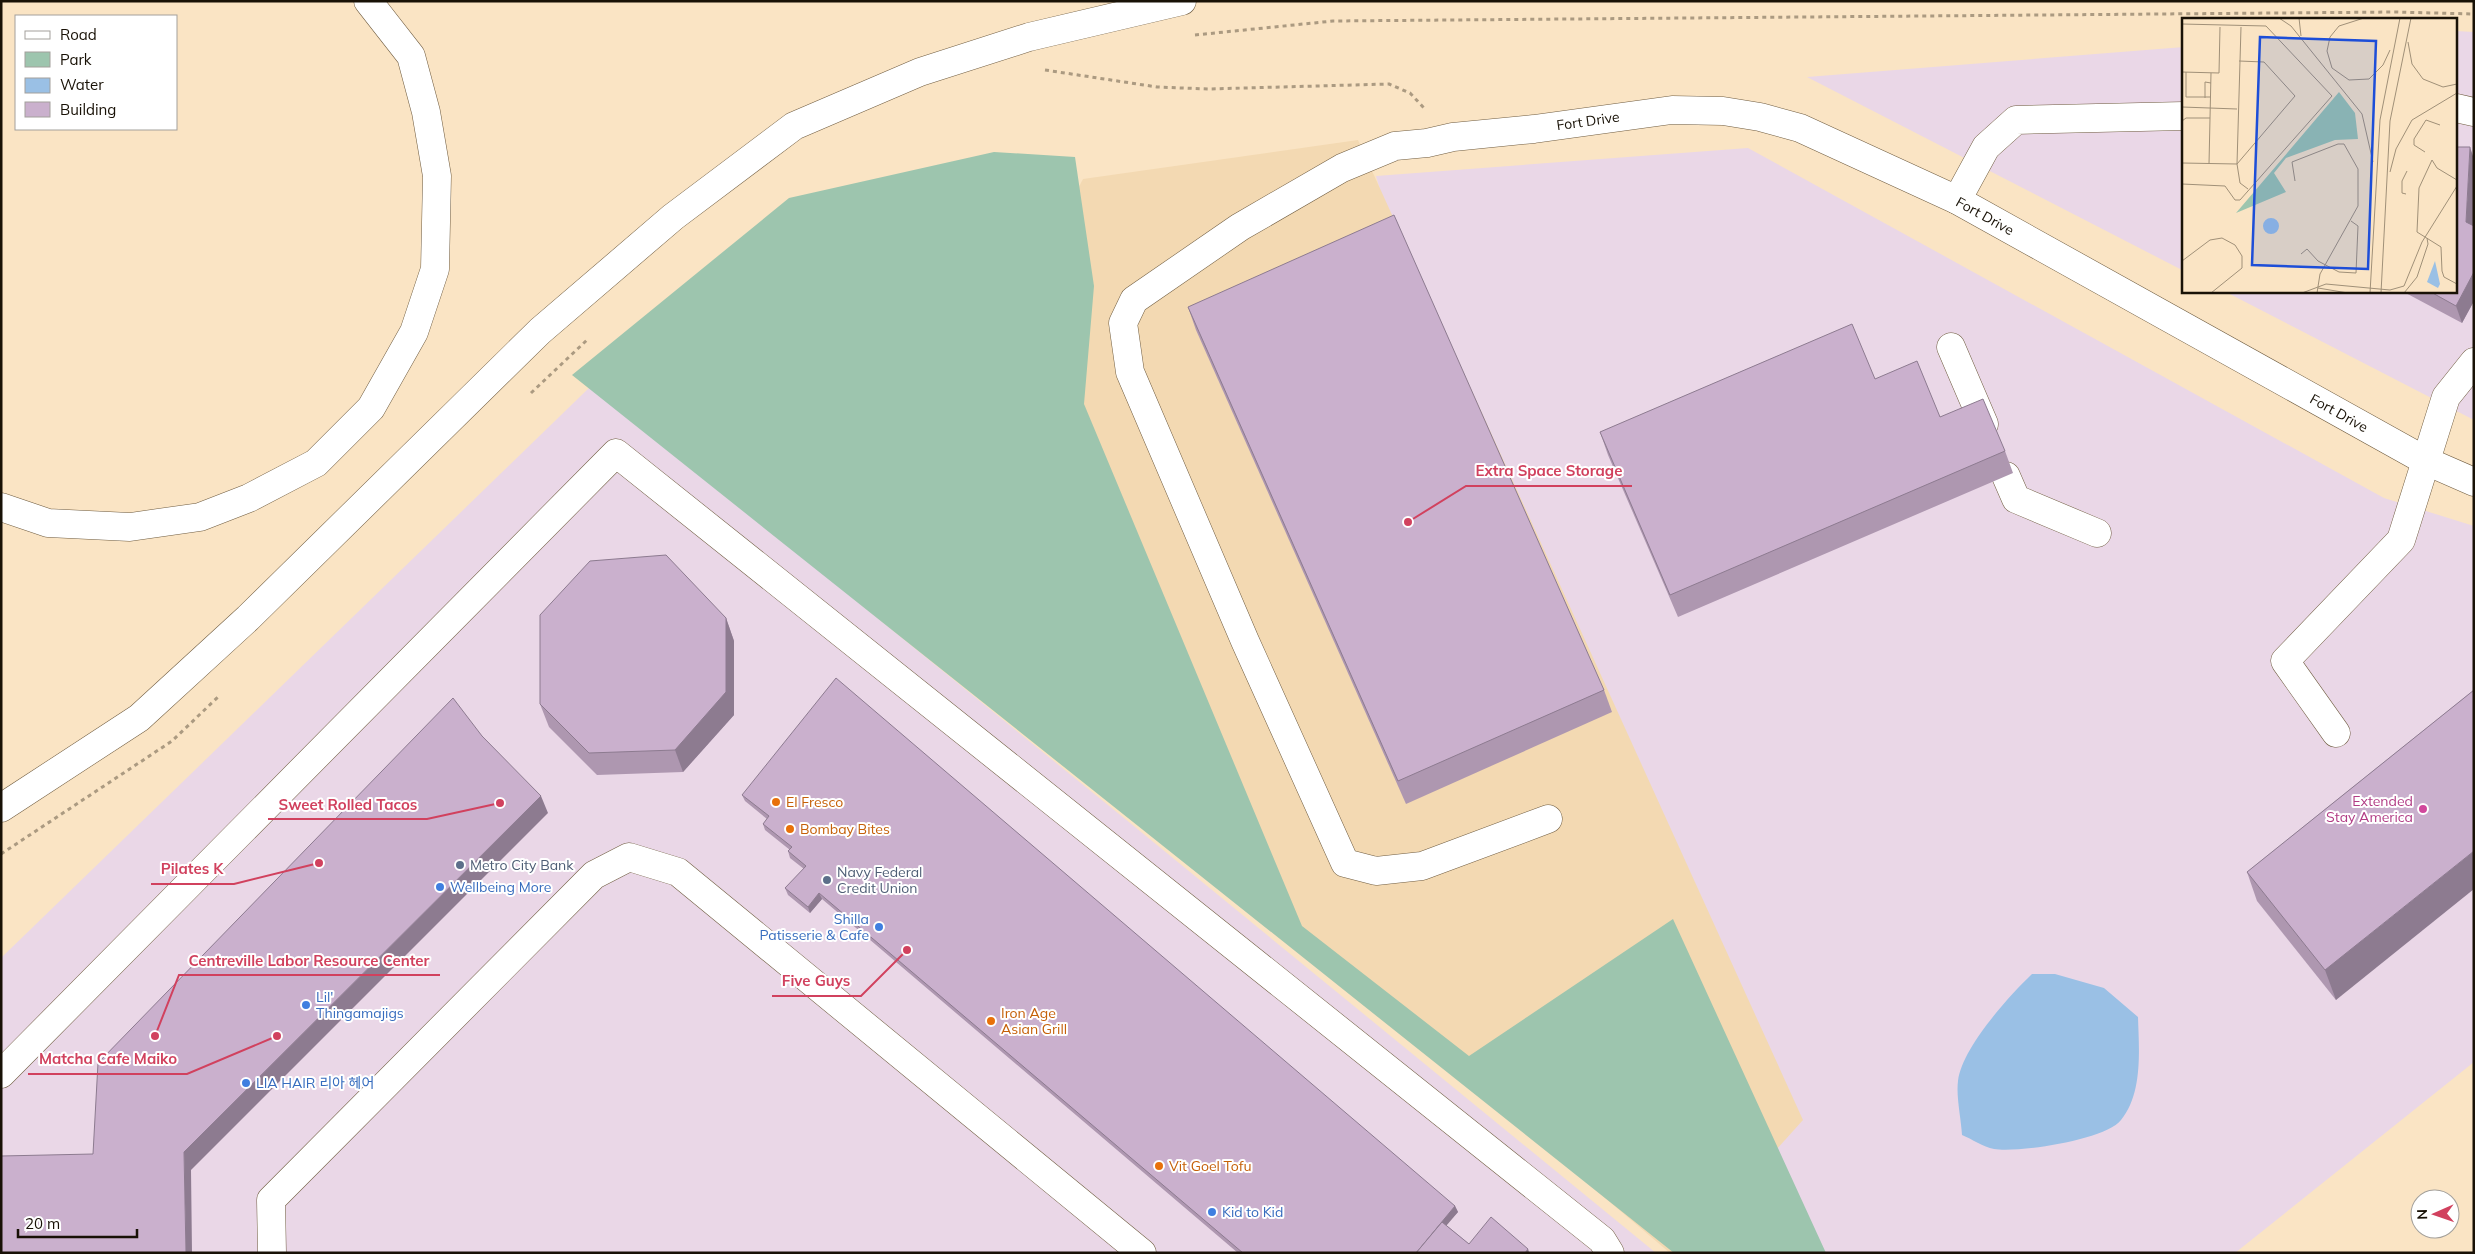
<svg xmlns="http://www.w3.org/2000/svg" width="2475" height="1254" font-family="Mulish,'Noto Sans KR',sans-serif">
  <rect width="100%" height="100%" fill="#fae4c4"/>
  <g fill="#ead7e7">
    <polygon points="2456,31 2474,32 2474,420 2224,291 2456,291"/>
    <polygon points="2184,47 2184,271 1807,77"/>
    <polygon points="1748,148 2384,498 2474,526 2474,1062 2235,1253 1683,1253 1376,176"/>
    <polygon points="591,386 1124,818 1656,1253 1,1253 1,958"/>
  </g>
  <polygon fill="#f3d9b2" points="1358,140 1803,1120 1683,1253 1670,1253 1393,1018 881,562 1083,179"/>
  <polygon fill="#9dc5ae" points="994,152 1075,157 1094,286 1084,404 1302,926 1469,1056 1673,919 1826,1253 1674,1253 572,375 789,198"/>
  <path fill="#9ac0e5" d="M2032,974H2055L2104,988L2138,1017C2139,1050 2143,1093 2121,1120C2106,1140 2018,1153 1994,1149C1983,1147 1972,1139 1962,1135C1961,1118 1956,1097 1958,1081C1962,1048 2008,997 2032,974Z"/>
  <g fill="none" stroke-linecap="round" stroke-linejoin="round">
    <g stroke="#705d41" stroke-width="29">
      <g id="minor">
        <polyline points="2456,108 2474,112"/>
        <polyline points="1957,200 1986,147 2016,120 2184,116"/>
        <polyline points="1951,347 1984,424"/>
        <polyline points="2006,476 2016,499 2097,533"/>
        <polyline points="2336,733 2285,661 2401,540 2446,397 2474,362"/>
        <polyline points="1548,819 1422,866 1376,871 1345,863 1245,641 1130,372 1123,323 1134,300 1240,227 1342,168 1395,146 1427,143 1453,137 1534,129 1672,110 1723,111 1760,117 1800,128 1957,200 2426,461 2474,482"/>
        <polyline points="1,1074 616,453 1602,1240 1610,1253"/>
        <polyline points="272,1253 271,1200 594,875 629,857 678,872 1142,1253"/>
      </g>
    </g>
    <g stroke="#705d41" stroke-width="29">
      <g id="highway">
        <polyline points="1,507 48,523 130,527 200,517 249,498 316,463 371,408 414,332 435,269 437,176 426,112 411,56 368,1"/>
        <polyline points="1,808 139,718 248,618 540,331 673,217 794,126 920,72 1029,37 1182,1"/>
      </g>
    </g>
    <g stroke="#ab9a81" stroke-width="3" stroke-dasharray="4 4" stroke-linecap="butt">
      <polyline points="1195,35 1333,21 2395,12 2474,14"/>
      <polyline points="1045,70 1157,87 1208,89 1389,84 1410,93 1424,108"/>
      <polyline points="531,393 588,339"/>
      <polyline points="1,854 172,741 218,697"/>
    </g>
    <use href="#minor" stroke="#fff" stroke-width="28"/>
    <use href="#highway" stroke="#fff" stroke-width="28"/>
  </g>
  <g fill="#ae97b0">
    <polygon points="2474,159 2474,301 2462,323 2402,291 2456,291"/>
    <polygon points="1188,307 1604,690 1612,712 1406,804 1196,330"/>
    <polygon points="1875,379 1940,417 2005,451 2013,473 1678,617 1608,455 1600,432"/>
    <polygon points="726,618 734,641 734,715 683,772 597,775 549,727 540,704"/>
    <polygon points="2474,690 2336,1000 2257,901 2247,872"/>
    <polygon points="742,795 1455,1206 1458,1212 1446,1225 1469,1244 1528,1249 1529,1253 1238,1253 822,899 810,913 788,895 785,888 804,869 790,858 788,851 790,850 765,830 763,824 767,819 745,801"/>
  </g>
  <g fill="#8d7b90">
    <polygon points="2470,147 2474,159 2474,216 2473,240 2466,222"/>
    <polygon points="2474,272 2474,301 2462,323 2456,306"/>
    <polygon points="726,618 734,641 734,715 683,772 675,750"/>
    <polygon points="541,796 548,813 191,1170 192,1253 186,1253 184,1152"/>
    <polygon points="2474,851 2474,889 2336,1000 2325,970"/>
    <polygon points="819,893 822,899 810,913 808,907"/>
    <polygon points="1455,1206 1458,1212 1423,1253 1416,1253"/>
    <polygon points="1528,1249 1529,1253 1525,1253"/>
  </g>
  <g fill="#cab0cd" stroke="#8d7b90">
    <polygon points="2456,147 2470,147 2466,222 2474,226 2474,272 2456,306 2429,291 2456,291"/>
    <polygon points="1394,215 1604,690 1398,781 1188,307"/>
    <polygon points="1852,324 1875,379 1917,361 1940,417 1983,399 2005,451 1670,595 1600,432"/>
    <polygon points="666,555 726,618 726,692 675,750 589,753 540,704 540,615 590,561"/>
    <polygon points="836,678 1455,1206 1416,1253 1243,1253 819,893 808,907 785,888 806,866 788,851 792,847 763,824 769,816 742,795"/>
    <polygon points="2474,690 2474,851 2325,970 2247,872"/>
    <polygon points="453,698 482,736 541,796 184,1152 186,1253 1,1253 1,1156 93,1154 98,1063"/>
    <polygon points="1491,1217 1528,1249 1525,1253 1416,1253 1442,1222 1469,1244"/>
  </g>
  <g fill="#e8710a" stroke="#fff" stroke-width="2">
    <circle cx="776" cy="802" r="5"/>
    <circle cx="790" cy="829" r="5"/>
    <circle cx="991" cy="1021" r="5"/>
    <circle cx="1159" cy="1166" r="5"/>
  </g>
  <circle fill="#d1479c" stroke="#fff" stroke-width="2" cx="2423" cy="809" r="5"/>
  <g fill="#5c6f8a" stroke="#fff" stroke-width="2">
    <circle cx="460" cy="865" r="5"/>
    <circle cx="827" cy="880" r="5"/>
  </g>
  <g fill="#3f7fe0" stroke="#fff" stroke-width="2">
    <circle cx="440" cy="887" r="5"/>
    <circle cx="879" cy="927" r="5"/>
    <circle cx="306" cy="1005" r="5"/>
    <circle cx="246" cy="1083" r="5"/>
    <circle cx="1212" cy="1212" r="5"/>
  </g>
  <g text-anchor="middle" stroke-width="4" stroke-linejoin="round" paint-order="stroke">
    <g font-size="14" fill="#181106" stroke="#fff">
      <text transform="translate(1588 121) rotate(-8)" y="5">Fort Drive</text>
      <text transform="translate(1985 216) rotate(29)" y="5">Fort Drive</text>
      <text transform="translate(2339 413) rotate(29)" y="5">Fort Drive</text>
    </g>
    <g font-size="14" fill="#b23c85" stroke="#fff" text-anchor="end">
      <text x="2413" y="806">Extended<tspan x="2413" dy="16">Stay America</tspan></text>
    </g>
    <g font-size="14" fill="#c56008" stroke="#fff" text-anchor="start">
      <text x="786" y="807">El Fresco</text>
      <text x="800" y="834">Bombay Bites</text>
      <text x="1001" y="1018">Iron Age<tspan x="1001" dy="16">Asian Grill</tspan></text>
      <text x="1169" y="1171">Vit Goel Tofu</text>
    </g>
    <g font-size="14" fill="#4e5e75" stroke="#fff" text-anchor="start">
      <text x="470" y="870">Metro City Bank</text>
      <text x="837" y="877">Navy Federal<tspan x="837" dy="16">Credit Union</tspan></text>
    </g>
    <g font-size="14" fill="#366cbe" stroke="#fff" text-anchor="start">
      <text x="450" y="892">Wellbeing More</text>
      <text x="869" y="924" text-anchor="end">Shilla<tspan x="869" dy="16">Patisserie &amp; Cafe</tspan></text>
      <text x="316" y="1002">Lil'<tspan x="316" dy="16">Thingamajigs</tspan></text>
      <text x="256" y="1088">LIA HAIR 리아 헤어</text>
      <text x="1222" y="1217">Kid to Kid</text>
    </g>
  </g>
  <g transform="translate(2182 18)">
    <rect width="275" height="275" fill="#fae4c4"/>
    <path d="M157,74L173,95L176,121L153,122L104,140L92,155L104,174L54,195Z" fill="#9dc5ae"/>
    <path d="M81 208a8 8 0 1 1 16 0a8 8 0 1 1-16 0ZM253,243L258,266L256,270L245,264Z" fill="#9ac0e5"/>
    <path fill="none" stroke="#a09078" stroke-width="1" d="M97,0L109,8L180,96L191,144M117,0L119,18M182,0L157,8L148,19L145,33L150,50L167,62L187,61L201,47L208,32M0,6L84,8L150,78L58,182H53L43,168L0,166M59,9L55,146L58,165L66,171M226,24L230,46L241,61L261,69L275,66M0,54L37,55L38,9M4,54V79H29M23,80V64L29,65M0,89L55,91M0,120V103L4,100H28M243,134L232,127V121L244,102L258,107M250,142L237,170L235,214L259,229L260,253L262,259L275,266M250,142L255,150L275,162M0,145L55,146M27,146L29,55M55,146L113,78L82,44L57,43M208,154L214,131L230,102L275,75M113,163L110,144L156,126H162L176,151V188L138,256L135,275M224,176L220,175V163L225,153M119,236L125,231L136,243L157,254L174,255L176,208L169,203M0,243L28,222L40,220L53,227L60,238V250L29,275M136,270L166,275M120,275L144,266L208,272L222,268L240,224L275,168M188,275L198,102L218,0M199,275L208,103L229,0M222,275L235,259L246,226L245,220"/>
    <path fill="#1d4ed8" fill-opacity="0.15" stroke="#1d4ed8" stroke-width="2.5" d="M78,19L194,23L186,251L70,247Z"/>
    <rect width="275" height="275" fill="none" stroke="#181106" stroke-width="2.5"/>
  </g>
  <path fill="none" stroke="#d1415e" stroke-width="2" d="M1408 522L1466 486H1632M500 803L427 819H268M319 863L234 884H151M155 1036L179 975H440M907 950L861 996H772M277 1036L187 1074H28"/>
  <g fill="#d1415e" stroke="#fff" stroke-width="2">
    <circle cx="1408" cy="522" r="5"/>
    <circle cx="500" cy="803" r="5"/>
    <circle cx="319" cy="863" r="5"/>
    <circle cx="155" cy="1036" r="5"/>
    <circle cx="907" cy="950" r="5"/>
    <circle cx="277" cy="1036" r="5"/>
  </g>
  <g font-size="15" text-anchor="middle" font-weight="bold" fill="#d1415e" stroke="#fff" stroke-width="4" stroke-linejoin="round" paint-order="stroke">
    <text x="1549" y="476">Extra Space Storage</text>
    <text x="348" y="810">Sweet Rolled Tacos</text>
    <text x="192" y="874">Pilates K</text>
    <text x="309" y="966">Centreville Labor Resource Center</text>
    <text x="816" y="986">Five Guys</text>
    <text x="108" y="1064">Matcha Cafe Maiko</text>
  </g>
  <rect width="2475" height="1254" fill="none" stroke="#181106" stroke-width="5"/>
  <rect x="15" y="15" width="162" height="115" fill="#ffffff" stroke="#a3a09b"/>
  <rect x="25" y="31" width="25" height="8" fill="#ffffff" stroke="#a3a09b"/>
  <text x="60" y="40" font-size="15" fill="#181106">Road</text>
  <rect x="25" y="52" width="25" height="15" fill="#9dc5ae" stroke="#a3a09b"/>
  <text x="60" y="65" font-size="15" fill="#181106">Park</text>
  <rect x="25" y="78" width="25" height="15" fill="#9ac0e5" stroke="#a3a09b"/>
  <text x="60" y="90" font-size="15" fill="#181106">Water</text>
  <rect x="25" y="102" width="25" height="15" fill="#cab0cd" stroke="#a3a09b"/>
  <text x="60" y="115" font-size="15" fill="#181106">Building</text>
  <g transform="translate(2435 1214) rotate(268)"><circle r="24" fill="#ffffff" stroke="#a3a09b"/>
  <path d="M0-4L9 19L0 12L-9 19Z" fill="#d1415e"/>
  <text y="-8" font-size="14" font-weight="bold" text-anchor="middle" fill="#181106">N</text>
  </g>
  <path d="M18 1229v8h119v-8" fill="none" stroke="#181106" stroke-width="2.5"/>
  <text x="25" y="1229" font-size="15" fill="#181106" stroke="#ffffff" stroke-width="4" paint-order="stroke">20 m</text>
</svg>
